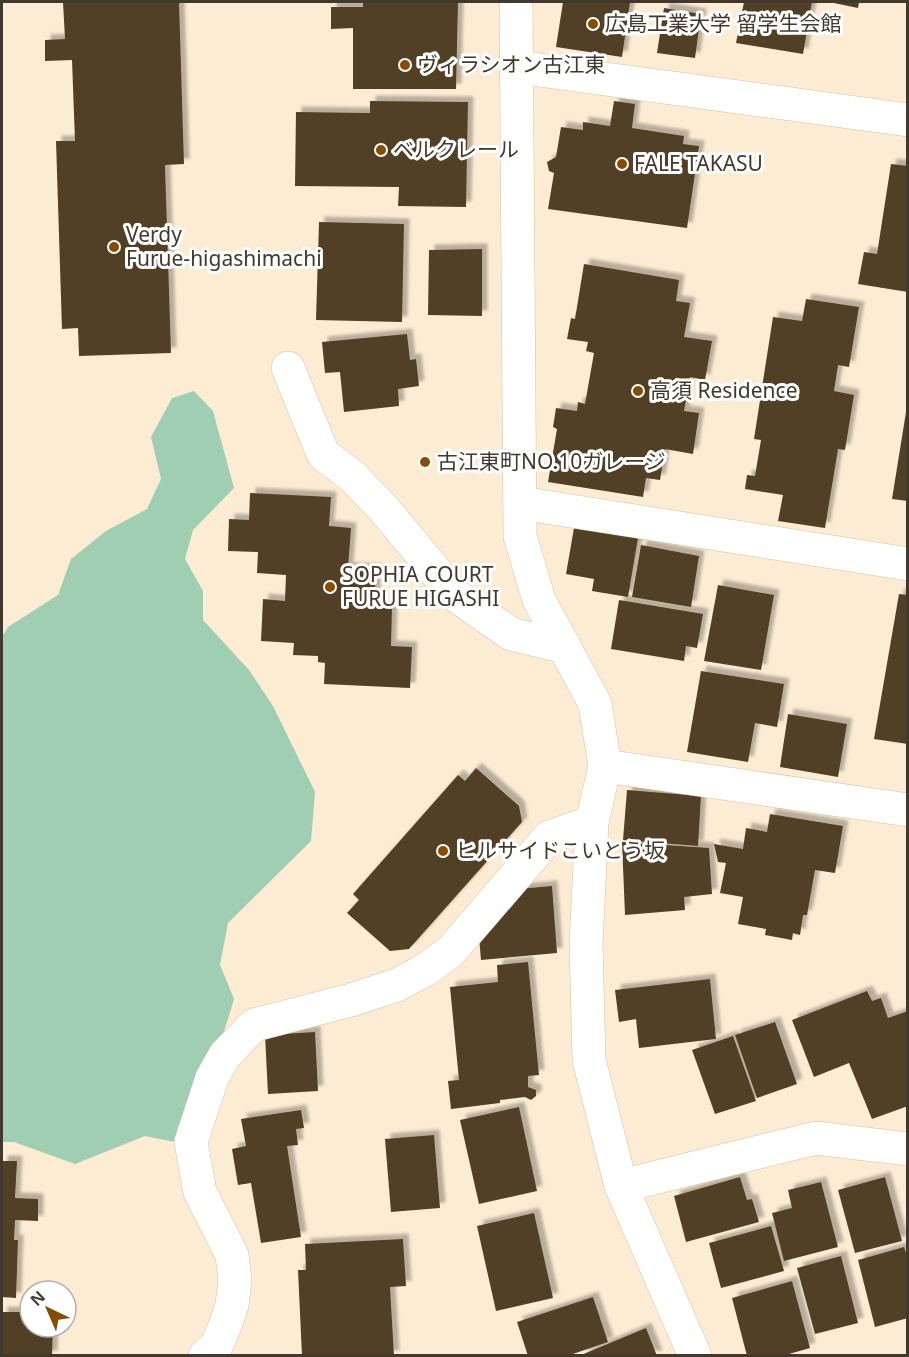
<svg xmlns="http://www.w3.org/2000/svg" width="909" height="1357" font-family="'Noto Sans','Noto Sans JP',sans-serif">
  <defs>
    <filter id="shadow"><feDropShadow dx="5.5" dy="-5.5" stdDeviation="1.5" flood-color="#0004"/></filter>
  </defs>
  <rect width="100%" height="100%" fill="#fdecd4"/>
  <polygon fill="#9fceb2" points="194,391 213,411 234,488 193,530 185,559 203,591 203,620 249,670 273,706 315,792 311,841 228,923 220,965 234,999 218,1051 180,1143 145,1136 75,1164 14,1142 2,1142 2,637 8,627 58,595 71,559 106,531 147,509 161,479 151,437 172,398"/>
  <g fill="#513f26" filter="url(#shadow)">
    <polygon points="63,2 179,2 184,164 165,165 171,353 79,356 78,328 62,329 56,141 75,141 72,60 45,61 45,40 65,39"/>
    <polygon points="363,2 458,2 456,89 353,89 353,28 331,29 331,7 363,7"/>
    <polygon points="563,2 630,2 622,57 556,47"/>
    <polygon points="744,2 812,2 803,54 736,43"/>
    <polygon points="829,2 859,2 858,8"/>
    <polygon points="664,8 701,14 695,58 657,53"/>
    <polygon points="370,101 468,102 466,207 398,206 399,187 295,186 296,112 370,113"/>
    <polygon points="614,101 635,104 632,128 684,136 683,144 699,146 687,228 548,209 554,173 549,171 547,162 556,157 561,127 583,130 583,122 610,126"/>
    <polygon points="891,164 908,166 908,292 858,284 864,252 877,254"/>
    <polygon points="319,222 404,224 402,322 316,320"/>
    <polygon points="482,249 482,316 428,315 429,250"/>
    <polygon points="584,264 679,280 676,301 690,303 684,337 712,341 705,380 690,377 684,411 699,413 693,454 665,449 660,480 646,478 643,497 548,482 557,429 553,427 556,408 577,411 578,402 585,404 594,353 586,351 588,342 567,339 571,318 575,319"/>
    <polygon points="806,299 859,307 849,367 838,365 834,391 854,395 845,450 838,449 825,528 778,521 783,495 745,489 747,475 755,476 761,440 754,439 773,317 802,321"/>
    <polygon points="407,334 410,360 416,359 419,386 398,389 399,406 344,412 340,372 325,373 322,342"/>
    <polygon points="906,412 908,412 908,501 892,499"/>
    <polygon points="250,493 331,497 329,526 351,528 348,568 376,569 374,607 392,608 391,646 412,647 410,688 324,684 325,663 318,662 318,656 293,655 294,643 261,641 263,599 285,601 286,575 257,573 258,552 228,551 229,519 249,520"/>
    <polygon points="574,528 638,538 628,597 592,591 594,579 566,574"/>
    <polygon points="641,545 699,556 691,607 632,597"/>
    <polygon points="718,585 774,595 761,670 704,661"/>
    <polygon points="899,594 908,595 908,744 874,739"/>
    <polygon points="619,600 703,614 697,648 686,646 684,661 611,649"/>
    <polygon points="701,671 784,684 777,727 755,723 748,762 687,752"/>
    <polygon points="788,714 847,724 838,777 780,767"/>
    <polygon points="476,768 519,806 522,822 409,949 390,951 347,913 359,900 353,894 458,775 465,781"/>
    <polygon points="627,790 701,796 698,846 623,840"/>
    <polygon points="770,814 843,826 835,873 815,870 807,915 803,915 800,935 793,933 792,940 765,935 766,929 738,924 743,897 720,893 726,863 718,862 714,844 743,849 746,828 767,832"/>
    <polygon points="622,842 709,848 712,894 684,897 685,910 625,915"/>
    <polygon points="552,886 557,953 481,960 479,937 518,889"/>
    <polygon points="528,962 539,1075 528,1076 528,1087 536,1090 536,1096 531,1100 525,1097 500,1100 500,1103 451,1109 448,1081 459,1080 450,987 498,982 497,965"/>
    <polygon points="710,979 716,1039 639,1048 636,1019 619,1022 615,990"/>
    <polygon points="867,991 872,1001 881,998 888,1018 908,1011 908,1106 872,1119 849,1063 814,1077 792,1020"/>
    <polygon points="775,1022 797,1084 757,1098 735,1035"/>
    <polygon points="315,1032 318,1091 268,1094 265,1035"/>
    <polygon points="733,1036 756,1101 715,1114 692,1050"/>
    <polygon points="519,1107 537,1191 479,1204 460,1120"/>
    <polygon points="301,1110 304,1128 296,1129 298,1145 287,1146 301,1237 261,1243 251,1183 238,1185 232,1149 246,1146 241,1119"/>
    <polygon points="434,1135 440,1208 391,1212 385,1139"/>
    <polygon points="2,1161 17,1161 15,1198 38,1199 38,1221 15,1220 14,1240 18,1240 16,1298 2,1297"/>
    <polygon points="740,1177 747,1200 752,1199 759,1222 686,1242 674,1196"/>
    <polygon points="885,1177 902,1241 855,1253 838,1190"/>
    <polygon points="821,1182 838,1247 784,1261 772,1213 792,1208 788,1190"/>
    <polygon points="534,1213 553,1298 496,1311 477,1226"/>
    <polygon points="771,1226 784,1271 721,1288 709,1243"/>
    <polygon points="403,1239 406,1286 390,1287 394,1356 302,1356 298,1270 306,1270 305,1244"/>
    <polygon points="904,1247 908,1259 908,1318 875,1327 858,1260"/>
    <polygon points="841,1256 858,1323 815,1334 797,1268"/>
    <polygon points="792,1281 810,1348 782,1356 747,1356 732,1298"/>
    <polygon points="593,1297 608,1342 567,1356 528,1356 517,1322"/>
    <polygon points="2,1312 30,1312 30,1327 53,1327 52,1356 2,1356"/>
    <polygon points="646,1328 657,1356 581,1356 581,1355"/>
  </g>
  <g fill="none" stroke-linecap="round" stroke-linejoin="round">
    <g stroke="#d6c1a4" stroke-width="34">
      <g id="minor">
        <polyline points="516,2 520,536 539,600 595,704 605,766 592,822 586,944 589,1060 621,1186 695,1356"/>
        <polyline points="517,67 908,120"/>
        <polyline points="288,368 323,454 352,476 384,509 455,595 511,634 565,647"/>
        <polyline points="520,503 908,564"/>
        <polyline points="605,766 908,810"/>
        <polyline points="621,1186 816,1138 908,1149"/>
        <polyline points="205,1356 216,1346 225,1326 232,1305 235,1280 232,1255 200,1192 191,1142 212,1078 225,1055 254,1025 351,1000 397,985 425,970 450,952 549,837 592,822"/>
      </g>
    </g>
    <use href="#minor" stroke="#fff" stroke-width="33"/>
  </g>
  <g fill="#864d00" stroke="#fff" stroke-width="2">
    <circle cx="593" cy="24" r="6"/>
    <circle cx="405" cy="65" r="6"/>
    <circle cx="381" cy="150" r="6"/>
    <circle cx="622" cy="164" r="6"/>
    <circle cx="114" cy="247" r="6"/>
    <circle cx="638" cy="391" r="6"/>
    <circle cx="425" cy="462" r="6"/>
    <circle cx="330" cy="587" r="6"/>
    <circle cx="443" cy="851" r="6"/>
  </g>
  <g text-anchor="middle" stroke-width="6" stroke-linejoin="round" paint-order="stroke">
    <g font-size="21" fill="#41392d" stroke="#fff" text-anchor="start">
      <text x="605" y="31">広島工業大学 留学生会館</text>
      <text x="417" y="72">ヴィラシオン古江東</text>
      <text x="393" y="157">ベルクレール</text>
      <text x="634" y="171">FALE TAKASU</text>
      <text x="126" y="242">Verdy<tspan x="126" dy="24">Furue-higashimachi</tspan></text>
      <text x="650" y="398">高須 Residence</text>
      <text x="437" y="469">古江東町NO.10ガレージ</text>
      <text x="342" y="582">SOPHIA COURT<tspan x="342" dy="24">FURUE HIGASHI</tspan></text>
      <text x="455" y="858">ヒルサイドこいとう坂</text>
    </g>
  </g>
  <rect width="909" height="1357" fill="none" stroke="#41392d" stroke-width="6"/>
  <g transform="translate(48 1309) rotate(316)"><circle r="28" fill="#ffffff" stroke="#b3b0ab" stroke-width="1.5"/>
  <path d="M0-4.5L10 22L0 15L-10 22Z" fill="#864d00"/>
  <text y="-9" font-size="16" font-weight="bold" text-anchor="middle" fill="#41392d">N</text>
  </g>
</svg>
